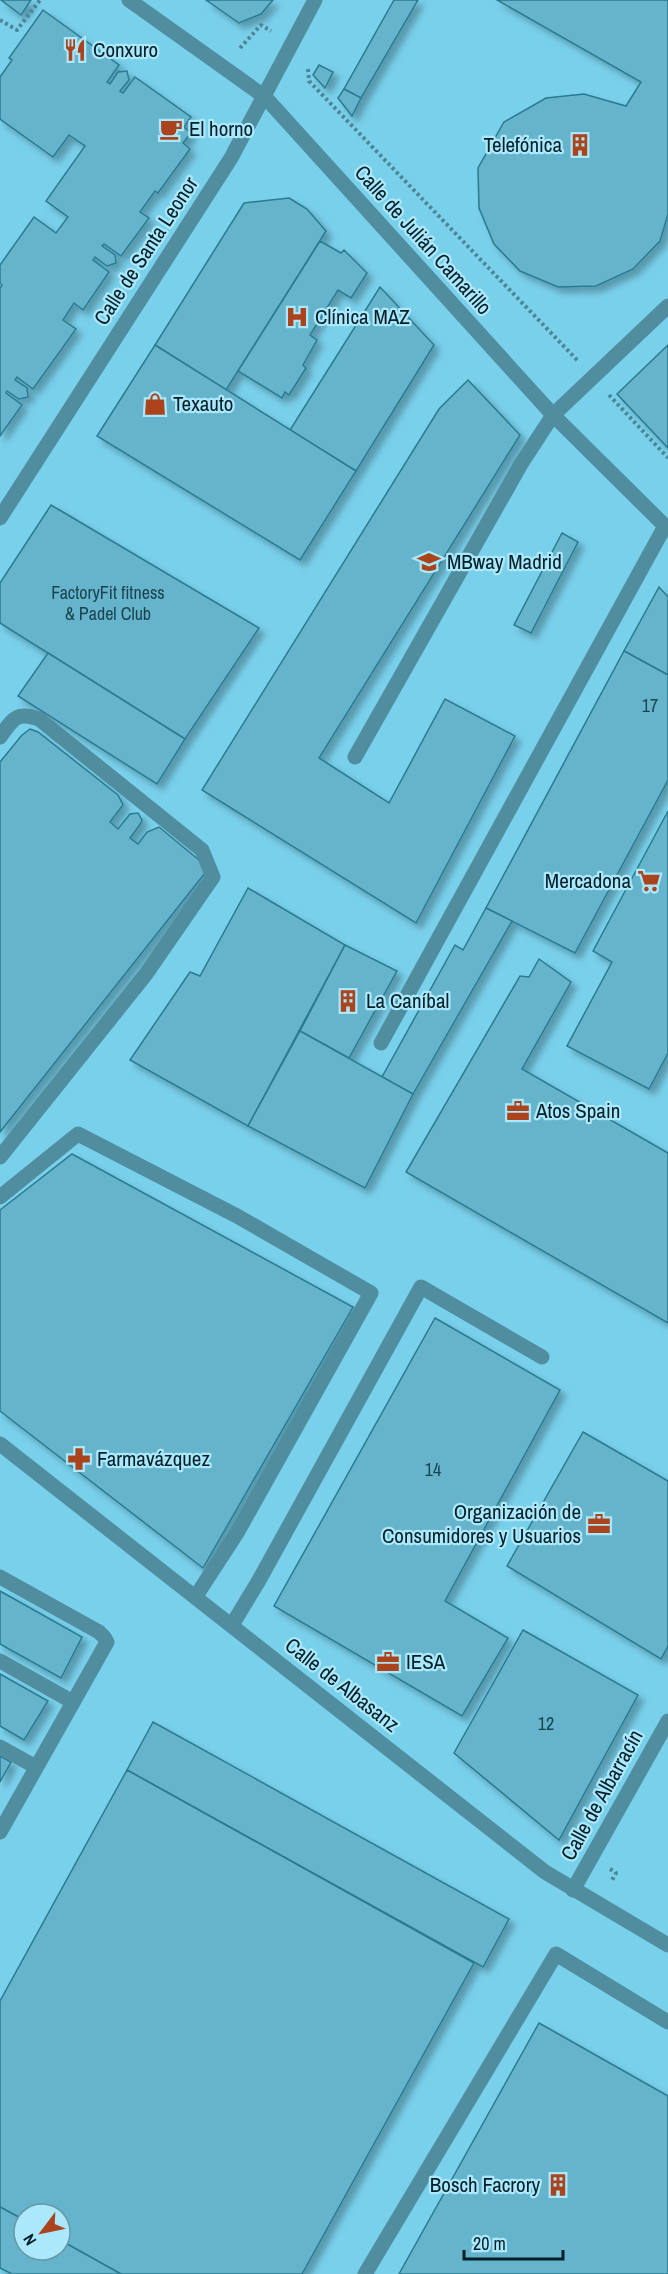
<svg xmlns="http://www.w3.org/2000/svg" width="668" height="2274" font-family="'Archivo Narrow',sans-serif">
  <defs>
    <filter id="shadow"><feDropShadow dx="5.5" dy="5.5" stdDeviation="3" flood-color="#0004"/></filter>
  </defs>
  <rect width="100%" height="100%" fill="#8fdef6"/>
  <path fill="#79d0eb" fill-rule="evenodd" d="M0,0H668V2274H0ZM24,2214H60V2250H24Z"/>
  <g fill="#66b4cb" stroke="#297b91" stroke-width="1.5" filter="url(#shadow)">
    <polygon points="1,0 31,0 21,15"/>
    <polygon points="206,0 273,0 261,14 239,23"/>
    <polygon points="394,0 418,0 361,98 344,89"/>
    <polygon points="497,0 668,0 668,214 660,241 633,269 596,286 558,287 520,271 494,244 479,208 478,168 504,122 546,98 584,94 626,106 641,82"/>
    <polygon points="43,10 119,65 107,82 110,84 118,72 127,71 129,80 120,91 123,93 135,77 191,117 184,127 191,133 183,143 190,149 158,193 155,191 140,212 149,218 121,256 104,244 102,246 115,255 116,263 107,266 95,257 93,260 109,272 83,310 74,303 63,320 76,329 33,389 17,377 15,380 27,388 28,397 19,399 7,391 6,393 22,405 0,436 0,288 2,285 0,283 0,265 34,217 56,233 68,217 46,201 85,146 69,135 53,157 0,119 0,77 12,60 9,58"/>
    <polygon points="319,65 333,72 325,88 313,75"/>
    <polygon points="344,89 361,98 352,116 338,98"/>
    <polygon points="289,198 307,209 326,231 226,390 155,345 244,203"/>
    <polygon points="320,241 341,253 344,250 367,273 351,298 338,290 310,335 317,340 303,365 306,368 289,395 285,392 282,398 238,371"/>
    <polygon points="380,287 434,345 356,471 290,430"/>
    <polygon points="155,345 356,471 300,560 97,436"/>
    <polygon points="668,345 668,448 617,394"/>
    <polygon points="468,380 520,435 319,758 389,803 445,699 515,736 416,923 202,790 439,409"/>
    <polygon points="51,505 259,628 185,739 0,623 0,583"/>
    <polygon points="562,533 578,542 531,633 514,625"/>
    <polygon points="659,587 668,597 668,675 624,651"/>
    <polygon points="624,651 668,675 668,780 575,953 486,908"/>
    <polygon points="48,653 185,739 157,784 18,696"/>
    <polygon points="30,729 38,732 118,795 123,805 110,822 118,829 130,814 138,813 142,820 141,823 130,838 138,844 147,832 159,827 205,865 205,873 0,1132 0,762 22,735"/>
    <polygon points="668,811 668,1053 649,1089 567,1046 612,962 593,951"/>
    <polygon points="248,888 345,945 248,1126 130,1060 190,972 200,976"/>
    <polygon points="486,908 512,921 413,1094 382,1077 455,945 463,950"/>
    <polygon points="345,945 397,971 349,1058 300,1031"/>
    <polygon points="539,959 571,982 522,1069 668,1153 668,1323 406,1172 520,976 529,977"/>
    <polygon points="300,1031 413,1094 365,1188 248,1126"/>
    <polygon points="72,1154 353,1307 203,1568 0,1411 0,1210"/>
    <polygon points="435,1318 560,1390 445,1601 508,1638 462,1716 274,1606"/>
    <polygon points="583,1432 668,1481 668,1646 661,1659 507,1566"/>
    <polygon points="0,1591 82,1637 61,1678 0,1644"/>
    <polygon points="523,1630 638,1695 559,1840 454,1753"/>
    <polygon points="0,1674 48,1701 24,1740 0,1726"/>
    <polygon points="153,1722 509,1919 483,1967 127,1770"/>
    <polygon points="0,1756 11,1762 0,1782"/>
    <polygon points="127,1770 474,1963 302,2274 121,2274 60,2240 60,2214 24,2214 24,2220 0,2207 0,2001"/>
    <polygon points="539,2023 668,2096 668,2274 399,2274"/>
    <polygon points="0,2207 24,2220 24,2250 60,2250 60,2240 121,2274 12,2274 0,2268"/>
  </g>
  <g fill="none" stroke-linecap="round" stroke-linejoin="round">
    <g stroke="#4d8597" stroke-width="4" stroke-dasharray="3 3" stroke-linecap="butt">
      <polyline points="0,20 17,30 40,0"/>
      <polyline points="240,48 261,25 271,31"/>
      <polyline points="308,69 309,81 578,361"/>
      <polyline points="609,395 668,458"/>
      <polyline points="610,1869 616,1873 611,1882"/>
    </g>
    <g stroke="#508d9f" stroke-width="15">
      <polyline points="129,0 265,97 553,415 668,529"/>
      <polyline points="0,518 231,158 315,0"/>
      <path d="M0,737C13,719 16,711 39,719L202,850L213,877L146,974L0,1157"/>
      <polyline points="355,757 521,464 553,415 668,306"/>
      <polyline points="381,1043 665,526"/>
      <polyline points="0,1197 78,1134 237,1216 371,1293 237,1533 196,1596"/>
      <polyline points="0,1444 545,1872 668,1945"/>
      <polyline points="0,1577 99,1632 104,1637 107,1642 0,1832"/>
      <polyline points="232,1625 258,1582 421,1287 542,1357"/>
      <polyline points="0,1661 73,1702"/>
      <polyline points="0,1747 36,1767"/>
      <polyline points="573,1890 668,1721"/>
      <polyline points="365,2274 556,1954 668,2022"/>
    </g>
  </g>
  <defs>
    <g id="restaurant-bare" transform="scale(1.8)"><path d="M-5-6h1v4h1v-4h1v4h1v-4h1v5L-1.5 .5V6h-2V.5L-5-1ZM5-6V6H3V1.5H1.5Q1.5-4 5-6Z" fill="#ab441d" stroke="#abe8fc" stroke-width="2.5" paint-order="stroke"/></g>
    <g id="cafe-bare" transform="scale(1.8)"><path d="M-5.5-4.5H6V0H3Q3 3.5 0 3.5H-2.5Q-5.5 3.5-5.5 0ZM3-3.2v2h1.7v-2ZM-6 4.5H4V6H-6Z" fill="#ab441d" stroke="#abe8fc" stroke-width="2.5" paint-order="stroke"/></g>
    <g id="building-bare" transform="scale(1.8)"><path d="M-4-6H4V6H1V3H-1V6H-4ZM-2.5-4.3h1.7v1.8h-1.7ZM.8-4.3h1.7v1.8H.8ZM-2.5-1h1.7V.8h-1.7ZM.8-1h1.7V.8H.8Z" fill="#ab441d" stroke="#abe8fc" stroke-width="2.5" paint-order="stroke"/></g>
    <g id="hospital-bare" transform="scale(1.8)"><path d="M-5-5h3v3.5h4V-5h3V5h-3V1.5h-4V5h-3Z" fill="#ab441d" stroke="#abe8fc" stroke-width="2.5" paint-order="stroke"/></g>
    <g id="shop-bare" transform="scale(1.8)"><path d="M-5-2.5h2.3a2.7 3.5 0 0 1 5.4 0H5L5.5 6h-11ZM-1.5-2.5h3a1.5 2.3 0 0 0-3 0Z" fill="#ab441d" stroke="#abe8fc" stroke-width="2.5" paint-order="stroke"/></g>
    <g id="university-bare" transform="scale(1.8)"><path d="M0-5L7-2L0 1L-7-2ZM-4 1L0 2.5L4 1V4Q0 6-4 4Z" fill="#ab441d" stroke="#abe8fc" stroke-width="2.5" paint-order="stroke"/></g>
    <g id="supermarket-bare" transform="scale(1.8)"><path d="M-6-5.5h2.5l.6 2H6L4.5 2H-2.5L-4.4-4H-6ZM-1.5 3.2a1.3 1.3 0 1 0 .1 0ZM3 3.2a1.3 1.3 0 1 0 .1 0Z" fill="#ab441d" stroke="#abe8fc" stroke-width="2.5" paint-order="stroke"/></g>
    <g id="office-bare" transform="scale(1.8)"><path d="M-6-3h4V-5.5h4V-3h4V5H-6ZM-1-4.5V-3h2v-1.5ZM-6 0V1H6V0Z" fill="#ab441d" stroke="#abe8fc" stroke-width="2.5" paint-order="stroke"/></g>
    <g id="pharmacy-bare" transform="scale(1.8)"><path d="M-2-6h4v4h4v4h-4v4h-4v-4h-4v-4h4Z" fill="#ab441d" stroke="#abe8fc" stroke-width="2.5" paint-order="stroke"/></g>
  </defs>
  <g fill-rule="evenodd">
    <use href="#restaurant-bare" x="75" y="50"/>
    <use href="#cafe-bare" x="171" y="129"/>
    <use href="#building-bare" x="580" y="145"/>
    <use href="#hospital-bare" x="297" y="317"/>
    <use href="#shop-bare" x="155" y="404"/>
    <use href="#university-bare" x="429" y="562"/>
    <use href="#supermarket-bare" x="649" y="881"/>
    <use href="#building-bare" x="348" y="1001"/>
    <use href="#office-bare" x="518" y="1111"/>
    <use href="#pharmacy-bare" x="79" y="1459"/>
    <use href="#office-bare" x="599" y="1524"/>
    <use href="#office-bare" x="388" y="1662"/>
    <use href="#building-bare" x="558" y="2185"/>
  </g>
  <g text-anchor="middle" stroke-width="4.5" stroke-linejoin="round" paint-order="stroke">
    <g font-size="18" fill="#1a4451">
      <text x="108" y="599">FactoryFit fitness<tspan x="108" dy="21">&amp; Padel Club</tspan></text>
      <text x="650" y="712">17</text>
      <text x="433" y="1476">14</text>
      <text x="546" y="1730">12</text>
    </g>
    <g font-size="21" fill="#001f28" stroke="#abe8fc" text-anchor="start">
      <text x="93" y="57">Conxuro</text>
      <text x="189" y="136">El horno</text>
      <text x="562" y="152" text-anchor="end">Telefónica</text>
      <text x="315" y="324">Clínica MAZ</text>
      <text x="173" y="411">Texauto</text>
      <text x="447" y="569">MBway Madrid</text>
      <text x="631" y="888" text-anchor="end">Mercadona</text>
      <text x="366" y="1008">La Caníbal</text>
      <text x="536" y="1118">Atos Spain</text>
      <text x="97" y="1466">Farmavázquez</text>
      <text x="581" y="1519" text-anchor="end">Organización de<tspan x="581" dy="24">Consumidores y Usuarios</tspan></text>
      <text x="406" y="1669">IESA</text>
      <text x="540" y="2192" text-anchor="end">Bosch Facrory</text>
    </g>
    <g font-size="21" fill="#001f28" stroke="#abe8fc">
      <text transform="translate(423 240) rotate(48)" y="7">Calle de Julián Camarillo</text>
      <text transform="translate(146 251) rotate(-57)" y="7">Calle de Santa Leonor</text>
      <text transform="translate(342 1685) rotate(38)" y="7">Calle de Albasanz</text>
      <text transform="translate(602 1795) rotate(-61)" y="7">Calle de Albarracín</text>
    </g>
  </g>
  <g transform="translate(42 2232) rotate(238)"><circle r="28" fill="#abe8fc" stroke="#6798a7" stroke-width="1.5"/>
  <path d="M0-4.5L10 22L0 15L-10 22Z" fill="#ab441d"/>
  <text y="-9" font-size="16" font-weight="bold" text-anchor="middle" fill="#001f28">N</text>
  </g>
  <path d="M464 2250v9h99v-9" fill="none" stroke="#001f28" stroke-width="3"/>
  <text x="473" y="2250" font-size="18" fill="#001f28" stroke="#abe8fc" stroke-width="4.5" paint-order="stroke">20 m</text>
</svg>
